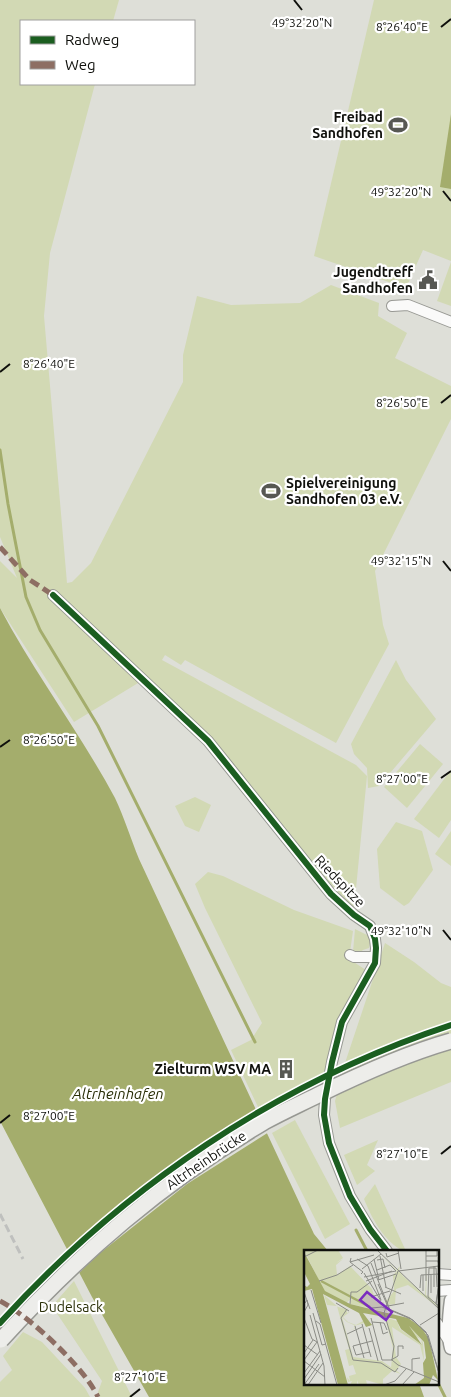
<svg xmlns="http://www.w3.org/2000/svg" width="451" height="1397" font-family="Ubuntu,sans-serif">
  <rect width="100%" height="100%" fill="#dedfd8"/>
  <g fill="#d2d9b4">
    <polygon points="0,0 119,0 113,21 21,21 21,84 95,84 50,253 44,316 67,583 72,582 91,563 183,382 183,355 197,296 231,305 300,303 331,285 379,303 378,316 407,333 395,358 451,386 451,419 375,571 383,625 389,644 336,743 185,660 181,665 165,655 162,660 356,765 367,776 354,909 308,860 209,739 148,677 74,722 0,608 0,561 17,578 0,537"/>
    <polygon points="374,0 451,0 451,261 423,250 406,288 314,256"/>
    <polygon points="451,262 451,306 437,301"/>
    <polygon points="396,660 406,680 436,719 379,786 368,788 367,768 354,754 351,744"/>
    <polygon points="420,744 443,764 407,808 384,787"/>
    <polygon points="451,770 451,820 439,838 414,819"/>
    <polygon points="195,797 211,805 199,832 185,826 175,806"/>
    <polygon points="396,822 422,831 433,870 409,903 404,906 380,888 377,849"/>
    <polygon points="451,831 451,866 435,854"/>
    <polygon points="208,872 223,876 294,910 353,931 349,959 366,970 325,1073 259,1109 231,1050 251,1040 262,1023 205,908 195,884"/>
    <polygon points="355,929 371,937 369,948 363,950 358,954 353,952"/>
    <polygon points="385,943 414,962 441,983 451,987 451,1082 340,1128 335,1101 346,1060"/>
    <polygon points="295,1120 350,1224 325,1239 272,1133"/>
    <polygon points="378,1140 367,1165 375,1171 357,1185 344,1155"/>
    <path d="M375,1184L405,1249L403,1251C384,1241 372,1219 364,1199Z"/>
    <polygon points="74,1281 132,1397 100,1397 98,1392 102,1381 52,1306"/>
    <polygon points="23,1332 42,1342 85,1388 90,1397 0,1397 0,1382 12,1370 3,1356"/>
  </g>
  <g fill="#a4ad6c">
    <polygon points="451,114 451,189 440,187"/>
    <path d="M0,608C35,674 80,733 115,798C124,817 131,839 139,859L314,1234L328,1251H305V1383H419L424,1397H149L92,1297L0,1121Z"/>
  </g>
  <polygon fill="#dedfd8" points="258,1109 269,1132 187,1184 100,1253 78,1274 66,1251 81,1237 128,1197 171,1165"/>
  <g fill="none" stroke-linecap="round" stroke-linejoin="round">
    <g stroke="#a4ad6c" stroke-width="3">
      <polyline points="0,450 8,504 26,597 40,630 98,726 255,1042"/>
      <polyline points="356,1230 367,1251"/>
      <polyline points="437,1381 445,1397"/>
    </g>
    <g stroke="#979893" stroke-width="12">
      <g id="minor">
        <polyline points="392,306 408,305 451,322"/>
        <polyline points="53,595 208,741 331,894 354,915 370,926 375,939 376,948 375,963 342,1022 332,1062 325,1099 324,1115 329,1143 350,1196 370,1229 387,1251"/>
        <polyline points="350,955 354,957 375,957"/>
        <polyline points="437,1274 451,1275"/>
        <polyline points="437,1291 451,1290"/>
        <polyline points="437,1323 449,1341"/>
      </g>
    </g>
    <g stroke="#979893" stroke-width="15">
      <path id="tertiary" d="M451,1300C449,1315 447,1334 451,1348"/>
    </g>
    <use href="#minor" stroke="#fafaf9" stroke-width="10"/>
    <use href="#tertiary" stroke="#fafaf9" stroke-width="12"/>
    <polyline stroke="#bfc0be" stroke-width="3" stroke-dasharray="8 4" stroke-linecap="butt" points="0,1214 23,1259"/>
    <g stroke="#979893" stroke-width="18" stroke-linecap="butt">
      <path id="secondary-bridge" d="M1,1340C81,1252 162,1183 264,1122C282,1112 300,1104 318,1095C361,1074 405,1054 451,1041"/>
    </g>
    <use href="#secondary-bridge" stroke="#ededea" stroke-width="15"/>
    <g stroke="#8d6e63" stroke-width="5" stroke-dasharray="10 5" stroke-linecap="butt">
      <polyline points="0,547 30,580 53,595"/>
      <path d="M0,1301C29,1316 84,1367 98,1397"/>
    </g>
    <g stroke="#fff" stroke-width="9">
      <g id="cycleway">
        <polyline points="53,595 208,741 331,894 354,915 370,926 375,939 376,948 375,963 342,1022 332,1062 325,1099 324,1115 329,1143 350,1196 370,1229 387,1251"/>
        <path d="M0,1323C122,1188 278,1082 451,1025"/>
      </g>
    </g>
    <use href="#cycleway" stroke="#1b5e20" stroke-width="6"/>
  </g>
  <path fill="none" stroke="#0f100c" stroke-width="2" d="M294,0L302,10M441,27L451,19M443,191L451,201M0,372L10,364M441,403L451,395M443,561L451,571M0,747L10,740M441,778L451,771M443,930L451,940M0,1123L10,1115M441,1154L451,1146M130,1397L140,1389"/>
  <defs>
    <g id="stadium-bare" transform="scale(1.5)"><path d="M0-5a6.5 5 0 1 0 0 10a6.5 5 0 1 0 0-10ZM-3.5-1.8h7v3.6h-7Z" fill="#575853" stroke="#fff" stroke-width="2.5" paint-order="stroke"/></g>
    <g id="civic-bare" transform="scale(1.5)"><path d="M-.6-6.5H3V-4.5H.6V-3L4-1V1h2V6H-6V1h2V-1L-.6-3ZM-1.2 2.5V6h2.4V2.5Z" fill="#575853" stroke="#fff" stroke-width="2.5" paint-order="stroke"/></g>
    <g id="building-bare" transform="scale(1.5)"><path d="M-4-6H4V6H1V3H-1V6H-4ZM-2.5-4.3h1.7v1.8h-1.7ZM.8-4.3h1.7v1.8H.8ZM-2.5-1h1.7V.8h-1.7ZM.8-1h1.7V.8H.8Z" fill="#575853" stroke="#fff" stroke-width="2.5" paint-order="stroke"/></g>
  </defs>
  <g fill-rule="evenodd">
    <use href="#stadium-bare" x="398" y="125"/>
    <use href="#civic-bare" x="428" y="280"/>
    <use href="#stadium-bare" x="271" y="491"/>
    <use href="#building-bare" x="286" y="1069"/>
  </g>
  <g text-anchor="middle" stroke-width="4.5" stroke-linejoin="round" paint-order="stroke">
    <g font-size="14" font-weight="bold" fill="#0f100c" stroke="#fff" text-anchor="end">
      <text x="383" y="122">Freibad<tspan x="383" dy="16">Sandhofen</tspan></text>
      <text x="413" y="277">Jugendtreff<tspan x="413" dy="16">Sandhofen</tspan></text>
      <text x="286" y="488" text-anchor="start">Spielvereinigung<tspan x="286" dy="16">Sandhofen 03 e.V.</tspan></text>
      <text x="271" y="1074">Zielturm WSV MA</text>
    </g>
    <g font-size="14" fill="#0f100c" stroke="#fff">
      <text transform="translate(340 881) rotate(46)" y="5">Riedspitze</text>
      <text transform="translate(206 1160) rotate(-34)" y="5">Altrheinbrücke</text>
    </g>
    <g font-size="14" fill="#2b3009" stroke="#fff">
      <text x="71" y="1312">Dudelsack</text>
    </g>
    <g font-size="15" font-style="italic" fill="#282d06" stroke="#fff">
      <text x="118" y="1099">Altrheinhafen</text>
    </g>
  </g>
  <g transform="translate(304 1250)">
    <rect width="135" height="135" fill="#dedfd8"/>
    <path d="M0,0H34L39,8L32,13L39,9L32,15L33,25L46,16L68,39L72,52H80L78,57L82,55L80,48L82,54L83,62L46,54L48,48L42,53L20,41ZM77,5L93,20L96,16L95,20L99,26L121,45L123,17L122,45L125,46L135,58L104,35L92,39L91,54L84,55L82,51L90,41L89,25L93,21ZM20,45L34,57L43,59V63L47,61L39,67L44,72L52,75L59,71L60,73L50,76L51,79L43,81L50,79V75L43,72L38,67L49,107L78,111L97,124L88,121L79,129V135L62,130L63,134L55,135L53,130V135H46L48,131L44,132L43,127L46,131L45,126L52,124L49,115L45,116L41,100L45,99L36,67L33,56L23,55ZM81,67L93,71L96,79L118,95L117,89L112,87L104,76L109,80L119,92L120,111L116,95L88,77L92,107L97,114L92,121L87,118L89,98Z" fill="#d2d9b4"/>
    <path d="M0,2L21,41L46,54L104,68L117,77L125,89L134,130L129,125L125,135H110L120,128L119,113L122,108L120,92L105,76L118,95L97,79L92,69L59,63L68,75L62,77L55,63L19,44L44,135H34L8,39L0,41V35L3,37L6,34L0,22Z" fill="#a4ad6c"/>
    <path fill="none" stroke="#a4ad6c" stroke-width="2.5" d="M17,31L66,57"/>
    <path fill="none" stroke="#8b8c86" stroke-width="1" d="M73,0L135,59M94,0L97,19M122,0V31M82,3L83,7L95,3M76,6L82,37M122,6H133V0M0,7L14,0M47,8L46,12L59,22L57,24M53,9L64,16L77,50M70,9L75,30M73,10L79,9L81,18M122,11H134L135,16M46,12L70,5M67,13L86,60L109,70L124,85L135,123M130,16V37M58,19L77,4M94,21L135,16M94,21L80,63L90,96L88,110L94,115L135,132M60,23L77,51M60,27L92,21L86,15L73,20M74,30L92,24M15,31L33,25L49,15M62,31L88,21M74,34L85,59L106,68L122,82L135,123M135,34L132,54L135,58M81,37L97,44M133,37L132,18H125L124,47L135,56M116,38L117,25L135,24M7,40L17,73M119,41V25M0,42L6,59M127,43V25M67,47L86,41M32,53L45,61M132,53L135,34M46,54L47,42H53L68,31M84,56L100,53M68,58L78,57L87,61M43,59L37,68L49,110L77,113L91,122L94,118M0,62L4,55L3,50L1,53M9,63L18,95L22,94M6,65L20,116L21,135M0,68L8,89L13,92M67,68L78,110H88M12,71L16,74L33,135M68,72L80,73L83,80M76,72L79,84L84,82M58,74L67,107M116,75L135,63M51,76L60,108M65,78L74,111M43,84L58,77M0,95L14,105M49,96L52,105L66,102M49,96L68,91M0,103L9,90M0,110L13,92M87,110L94,106V96H99V99M0,111L21,127M108,120V109L116,108M0,123L16,101M0,129L17,104M0,135L15,114M4,135L19,113M80,135L91,131L102,119M98,135L110,122"/>
    <path fill="#7b2cbf" fill-opacity="0.15" stroke="#7b2cbf" stroke-width="2.5" d="M63,42L88,62L82,70L56,50Z"/>
    <rect width="135" height="135" fill="none" stroke="#0f100c" stroke-width="2.5"/>
  </g>
  <g font-size="12" text-anchor="middle" fill="#0f100c" stroke="#fff" stroke-width="4.5" stroke-linejoin="round" paint-order="stroke">
    <text x="302" y="27">49°32'20"N</text>
    <text x="402" y="31">8°26'40"E</text>
    <text x="401" y="196">49°32'20"N</text>
    <text x="49" y="368">8°26'40"E</text>
    <text x="402" y="407">8°26'50"E</text>
    <text x="401" y="565">49°32'15"N</text>
    <text x="49" y="744">8°26'50"E</text>
    <text x="402" y="783">8°27'00"E</text>
    <text x="401" y="935">49°32'10"N</text>
    <text x="49" y="1120">8°27'00"E</text>
    <text x="402" y="1158">8°27'10"E</text>
    <text x="140" y="1381">8°27'10"E</text>
  </g>
  <rect x="20" y="20" width="175" height="65" fill="#ffffff" stroke="#9f9f9e"/>
  <rect x="30" y="36" width="25" height="8" fill="#1b5e20" stroke="#9f9f9e"/>
  <text x="65" y="45" font-size="15" fill="#0f100c">Radweg</text>
  <rect x="30" y="61" width="25" height="8" fill="#8d6e63" stroke="#9f9f9e"/>
  <text x="65" y="70" font-size="15" fill="#0f100c">Weg</text>
</svg>
